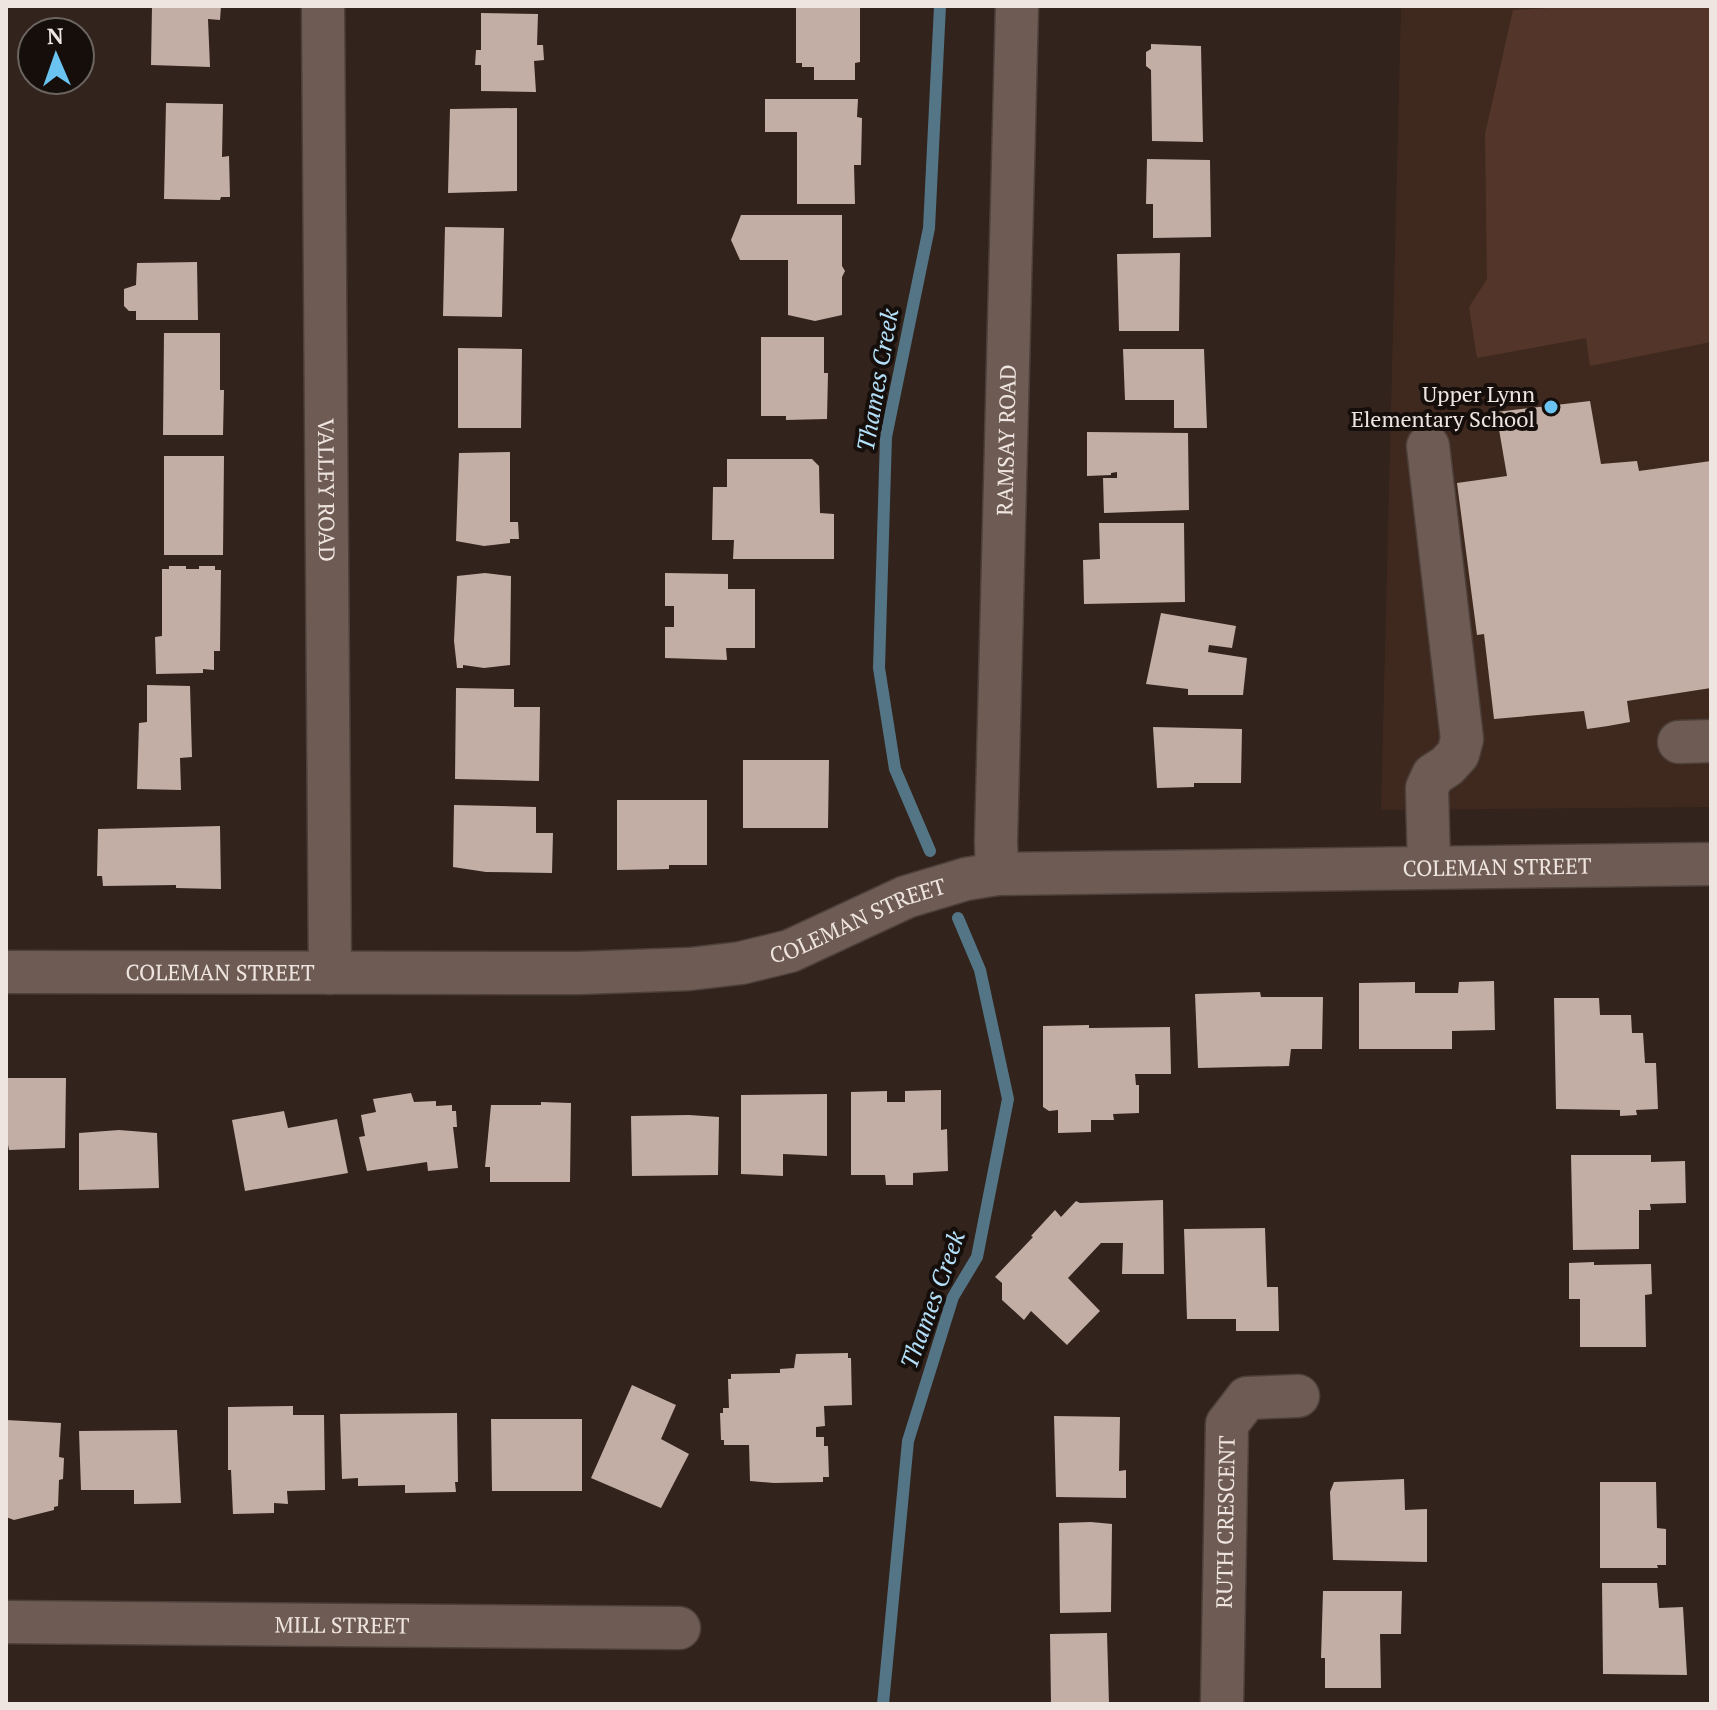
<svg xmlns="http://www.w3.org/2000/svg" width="1717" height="1710" font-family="'PT Serif',serif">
  <rect width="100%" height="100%" fill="#32231c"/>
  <polygon fill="#3f291f" points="1401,6 1711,6 1711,807 1381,810"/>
  <polygon fill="#533629" points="1584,6 1711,6 1711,342 1590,366 1586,338 1477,358 1469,307 1487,279 1485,134 1513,10"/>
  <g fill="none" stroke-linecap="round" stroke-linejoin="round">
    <g stroke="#537585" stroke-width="12">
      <polyline points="930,851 895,769 879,668 886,437 929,228 940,6"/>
      <polyline points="883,1704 908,1441 953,1297 977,1257 1008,1099 980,970 958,918"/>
    </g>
  </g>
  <g fill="#c2aea5">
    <polygon points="152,6 221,6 220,20 208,19 210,67 151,65"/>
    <polygon points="796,6 860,6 860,62 855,63 855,80 814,80 814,67 802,67 802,63 796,63"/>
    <polygon points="481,13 538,14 537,45 543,45 544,60 534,61 536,92 481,91 481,65 475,65 476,50 481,50"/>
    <polygon points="1151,44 1201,46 1203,142 1152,141 1151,70 1146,66 1146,52 1151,49"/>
    <polygon points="765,99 858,99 857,117 862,118 861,165 854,165 855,204 797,204 797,132 765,132"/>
    <polygon points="166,103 223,104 222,157 229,156 230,197 221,197 220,200 164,199"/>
    <polygon points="517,108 517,191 448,193 450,109"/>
    <polygon points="1147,159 1210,160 1211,237 1153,238 1153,204 1146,204"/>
    <polygon points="741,215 842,215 842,266 845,271 842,277 842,315 815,321 788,315 788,260 740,260 731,240"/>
    <polygon points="445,227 504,228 502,317 443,316"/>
    <polygon points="1180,253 1179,331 1119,331 1117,254"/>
    <polygon points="197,262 198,320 136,320 136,311 129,311 124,306 124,289 136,285 137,263"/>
    <polygon points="164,333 220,333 220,390 224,390 223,435 163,435"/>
    <polygon points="761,337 824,337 824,373 828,373 827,419 786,420 786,416 761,416"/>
    <polygon points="458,348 522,349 521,428 458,428"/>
    <polygon points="1123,349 1204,349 1207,428 1174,428 1174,400 1125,400"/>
    <polygon points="1590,401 1601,464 1637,461 1639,471 1711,461 1711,688 1627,701 1630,722 1608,726 1587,729 1584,711 1494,719 1484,634 1477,635 1457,483 1507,476 1496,412"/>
    <polygon points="1087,432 1188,433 1189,510 1104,513 1103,478 1117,478 1117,472 1111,473 1111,475 1087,476"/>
    <polygon points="510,452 510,522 518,522 519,539 510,539 510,543 484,546 456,541 459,453"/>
    <polygon points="164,456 224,456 223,555 164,555"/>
    <polygon points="727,459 812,459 819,466 820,513 834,514 834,559 733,559 734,540 712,540 713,487 727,487"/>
    <polygon points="1099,523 1184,523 1185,602 1084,604 1083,560 1100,559"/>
    <polygon points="169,566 186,566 186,569 199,569 199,566 215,566 215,570 221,570 220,651 214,651 214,670 203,669 203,673 156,674 155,637 162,636 162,569 169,569"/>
    <polygon points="485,573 511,576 510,665 484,668 463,665 463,668 457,668 454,641 457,576"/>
    <polygon points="665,573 728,574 728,589 755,589 755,648 726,648 727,660 665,658 665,627 674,627 674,606 665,606"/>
    <polygon points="1161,613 1236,626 1232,648 1209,645 1208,652 1247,658 1243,695 1188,695 1188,689 1146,684"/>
    <polygon points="147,685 190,686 192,757 180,758 181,790 137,789 139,723 147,722"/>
    <polygon points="456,688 514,689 514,707 540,707 539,781 455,779"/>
    <polygon points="1153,727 1242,729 1241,783 1194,783 1194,787 1157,788"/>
    <polygon points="743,760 829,760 828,828 743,828"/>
    <polygon points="617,800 707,800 707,865 669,865 669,869 617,870"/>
    <polygon points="454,805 536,807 536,833 553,833 552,873 486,872 453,867"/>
    <polygon points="220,826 221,889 176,888 176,885 103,886 102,876 97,876 98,829"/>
    <polygon points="1494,981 1495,1030 1452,1031 1452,1049 1359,1049 1359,983 1415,982 1415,993 1458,993 1459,982"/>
    <polygon points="1260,992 1261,997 1323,997 1322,1049 1291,1049 1289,1066 1198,1068 1195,994"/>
    <polygon points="1554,998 1599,998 1600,1015 1631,1015 1632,1033 1643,1033 1645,1063 1656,1063 1658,1109 1636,1110 1637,1115 1620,1116 1620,1110 1556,1109"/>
    <polygon points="1089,1025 1089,1028 1170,1027 1171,1074 1135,1074 1136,1085 1139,1085 1139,1113 1113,1114 1114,1120 1091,1120 1091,1132 1058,1133 1058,1110 1049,1111 1043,1107 1043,1026"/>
    <polygon points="8,1078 66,1078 65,1148 9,1150 6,1134"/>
    <polygon points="941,1090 941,1130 947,1129 948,1171 913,1173 913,1185 886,1185 885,1175 851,1175 851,1092 887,1091 887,1102 905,1102 905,1091"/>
    <polygon points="411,1093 414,1102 436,1101 436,1106 452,1105 452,1111 456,1111 457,1127 453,1127 458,1168 428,1171 427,1162 367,1171 359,1137 365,1136 361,1115 376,1112 373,1099"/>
    <polygon points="827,1094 827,1156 783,1154 783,1176 741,1174 741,1095"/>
    <polygon points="541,1102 571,1103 570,1182 490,1182 490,1167 485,1167 491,1105 541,1105"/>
    <polygon points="284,1111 288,1128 337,1119 348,1173 245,1191 232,1120"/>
    <polygon points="689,1115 719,1117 718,1175 632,1176 631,1116"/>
    <polygon points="119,1130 157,1133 159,1188 79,1190 79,1133"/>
    <polygon points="1571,1155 1651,1155 1651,1162 1685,1161 1686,1203 1650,1204 1651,1210 1639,1210 1639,1249 1573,1250"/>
    <polygon points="1163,1200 1164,1274 1122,1274 1123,1243 1101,1243 1068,1278 1100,1311 1067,1345 1031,1311 1024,1320 1002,1300 1002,1283 995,1277 1033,1237 1031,1236 1055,1210 1061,1217 1076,1201 1080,1203"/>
    <polygon points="1265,1228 1267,1287 1278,1287 1279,1331 1236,1331 1236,1319 1187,1319 1184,1229"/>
    <polygon points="1594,1262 1594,1265 1651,1264 1652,1294 1645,1295 1646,1347 1580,1347 1580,1299 1569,1299 1569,1263"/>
    <polygon points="848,1353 848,1358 851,1358 852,1405 824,1406 825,1426 816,1427 816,1437 824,1437 824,1446 828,1446 829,1477 823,1477 823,1482 774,1483 750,1481 749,1445 724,1445 724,1440 721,1440 720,1413 723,1413 723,1408 729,1408 728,1379 731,1379 731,1374 780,1373 780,1369 794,1368 796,1354"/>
    <polygon points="632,1385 676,1405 661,1439 689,1454 661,1508 591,1478"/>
    <polygon points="293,1406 293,1415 324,1415 325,1490 287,1491 288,1504 274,1503 274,1513 233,1514 231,1470 228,1470 228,1407"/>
    <polygon points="457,1413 458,1482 455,1482 456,1492 405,1493 405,1485 358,1486 358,1478 342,1479 340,1414"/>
    <polygon points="1054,1416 1120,1417 1119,1471 1126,1470 1126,1498 1056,1497"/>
    <polygon points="491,1419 582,1419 582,1491 492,1491"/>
    <polygon points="6,1420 61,1423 59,1457 64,1458 63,1479 59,1480 58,1506 54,1507 54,1510 14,1520 6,1517"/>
    <polygon points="177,1430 181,1503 134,1504 134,1490 81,1490 79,1431"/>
    <polygon points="1404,1479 1405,1510 1427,1509 1427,1562 1333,1560 1330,1492 1334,1482"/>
    <polygon points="1600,1482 1656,1482 1657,1528 1666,1529 1666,1565 1657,1565 1658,1568 1600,1568"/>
    <polygon points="1091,1522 1112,1524 1111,1612 1060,1613 1059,1523"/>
    <polygon points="1602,1583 1657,1583 1659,1608 1683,1607 1687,1675 1603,1674"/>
    <polygon points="1323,1591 1402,1591 1401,1634 1380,1634 1381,1688 1325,1688 1325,1658 1321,1658"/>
    <polygon points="1107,1633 1109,1704 1051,1704 1050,1634"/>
  </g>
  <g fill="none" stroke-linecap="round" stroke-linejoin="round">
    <g stroke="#4d403a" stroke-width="45">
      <g id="minor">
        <path id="s1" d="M323,6L330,973"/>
        <polyline points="1428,446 1462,739 1458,754 1447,766 1433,775 1427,788 1429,867"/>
        <polyline points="1679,742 1711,741"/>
        <path id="s2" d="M997,874L996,842L1017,6"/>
        <path id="s3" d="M6,972L579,973L690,969L741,963L790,951L906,897L966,879L997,874L1711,864"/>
        <path id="s4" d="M6,1622L679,1628"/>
        <path id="s5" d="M1222,1704L1227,1424L1247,1398L1298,1396"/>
      </g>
    </g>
    <use href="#minor" stroke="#6e5c54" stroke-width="42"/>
  </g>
  <circle fill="#6bc3f2" stroke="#150e0b" stroke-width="3" cx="1551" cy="407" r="8"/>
  <g text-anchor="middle" stroke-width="8" stroke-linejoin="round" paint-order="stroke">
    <g font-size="22" fill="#efe5e0" stroke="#150e0b" text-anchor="end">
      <text x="1535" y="402">Upper Lynn<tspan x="1535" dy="25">Elementary School</tspan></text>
    </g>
    <g font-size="22" fill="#efe5e0" stroke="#150e0b">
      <text dy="8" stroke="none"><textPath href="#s2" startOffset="434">RAMSAY ROAD</textPath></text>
      <text dy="8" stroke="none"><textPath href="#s1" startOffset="484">VALLEY ROAD</textPath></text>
      <text dy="8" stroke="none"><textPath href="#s3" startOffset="1508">COLEMAN STREET</textPath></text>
      <text dy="8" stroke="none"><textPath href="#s3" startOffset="860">COLEMAN STREET</textPath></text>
      <text dy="8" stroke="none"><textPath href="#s3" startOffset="214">COLEMAN STREET</textPath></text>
      <text dy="8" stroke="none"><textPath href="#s5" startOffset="182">RUTH CRESCENT</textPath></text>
      <text dy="8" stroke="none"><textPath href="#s4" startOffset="336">MILL STREET</textPath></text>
    </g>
    <g font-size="24" font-style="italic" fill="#b4e0fa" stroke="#150e0b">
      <text transform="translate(878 380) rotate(-80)" y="8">Thames Creek</text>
      <text transform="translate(933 1300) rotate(-70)" y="8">Thames Creek</text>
    </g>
  </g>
  <rect width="1717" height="1710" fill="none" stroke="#efe5e0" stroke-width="16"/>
  <g transform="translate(56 56) rotate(358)"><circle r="38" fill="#150e0b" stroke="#6c6460" stroke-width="2"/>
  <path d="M0-6L14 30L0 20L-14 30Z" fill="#6bc3f2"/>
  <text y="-12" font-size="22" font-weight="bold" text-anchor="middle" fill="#efe5e0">N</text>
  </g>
</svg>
